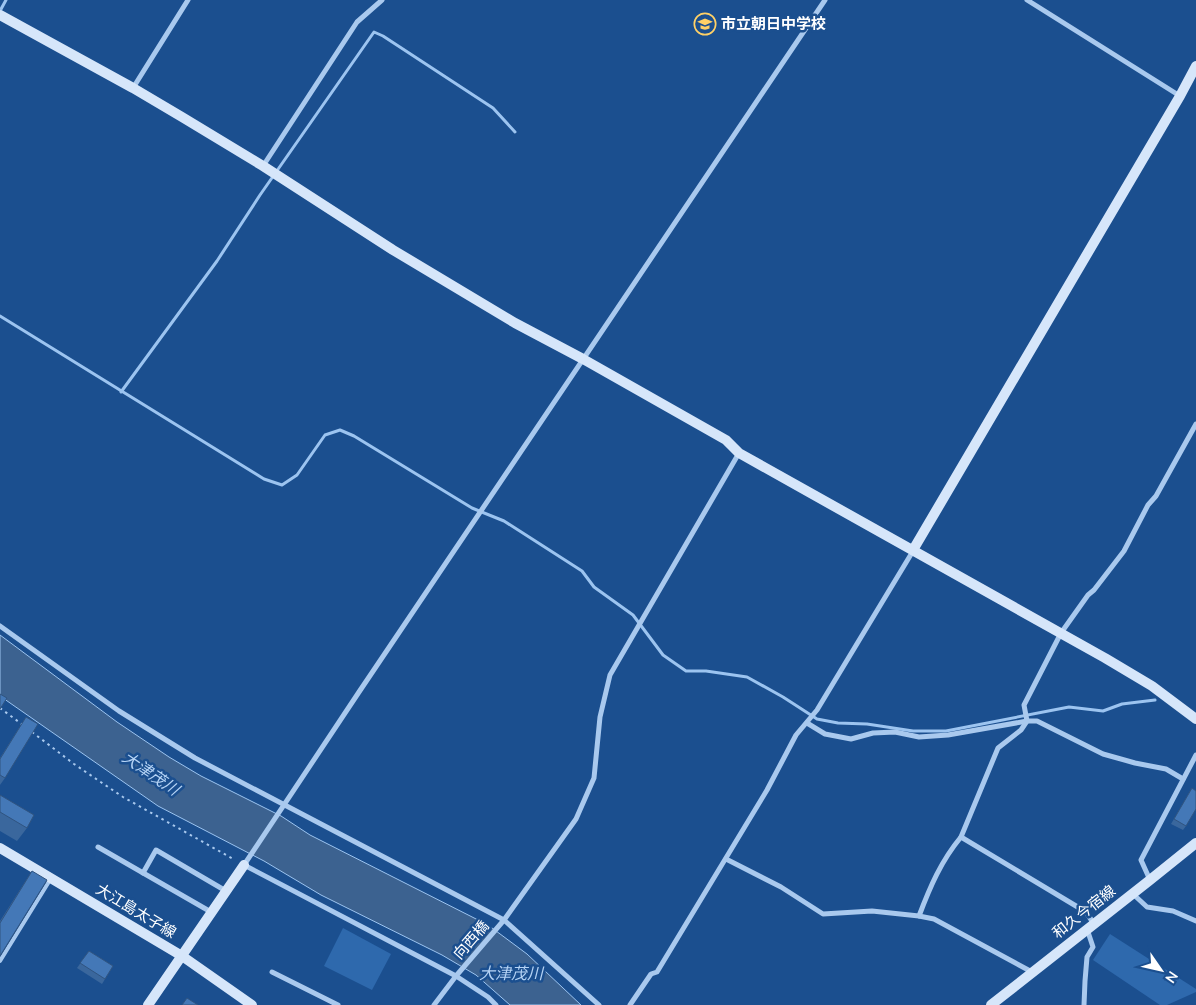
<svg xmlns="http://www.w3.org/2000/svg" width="1196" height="1005" font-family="Mulish,'Noto Sans JP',sans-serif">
  <rect width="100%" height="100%" fill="#1b4f8f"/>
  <g fill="#2e69ad">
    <polygon points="343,928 391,954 372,990 324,966"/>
    <polygon points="1110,934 1196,989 1196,992 1167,1005 1160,1005 1093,960"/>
  </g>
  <polygon fill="#3c6290" stroke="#9cc4f0" points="0,635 117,722 169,757 201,776 281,816 310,835 488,925 527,954 581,1005 510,1005 476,975 442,955 321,895 264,861 158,806 0,696"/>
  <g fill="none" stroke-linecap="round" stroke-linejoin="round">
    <g stroke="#9cc4f0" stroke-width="3">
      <polyline points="0,11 6,0"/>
      <polyline points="0,316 264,479 282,485 297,475 325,435 340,430 354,436 472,508 504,521 582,571 594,587 633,615 663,655 686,671 706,671 747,677 783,697 817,719 838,723 867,724 913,731 946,731 1069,707 1103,711 1122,704 1155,700"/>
      <polyline points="121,392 217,261 260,195 374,32 383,36 493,108 515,132"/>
    </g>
    <g stroke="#a9c9ee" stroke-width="2" stroke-dasharray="2.5 4" stroke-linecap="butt">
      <polyline points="0,708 23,725"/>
      <polyline points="32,732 74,764 123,797 235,860"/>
    </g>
    <polyline stroke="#a9c9ee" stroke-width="4" points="0,961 50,880"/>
    <g stroke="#a9c9ee" stroke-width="5">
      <polyline points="1027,0 1180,96"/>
      <polyline points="133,88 188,0"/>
      <polyline points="263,166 357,22 382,0"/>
      <polyline points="0,626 119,711 195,758 504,920 599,1005"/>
      <polyline points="807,723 825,734 851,739 873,733 895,732 919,737 948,735 1027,721 1037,721 1103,754 1135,763 1166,769 1183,779"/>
      <polyline points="98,847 211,912"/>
      <polyline points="726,859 781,887 823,914 872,911 919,916 934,919 1032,972"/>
      <polyline points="143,873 156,850 226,891"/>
      <polyline points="1150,880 1141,860 1196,755"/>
      <polyline points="1133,894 1147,907 1173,911 1196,921"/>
      <path d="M919,916C930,887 941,861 961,837"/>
      <polyline points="1094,924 1086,912 961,837 998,748 1021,730 1027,721 1024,705 1061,633 1088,595 1094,590 1124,551 1148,505 1156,496 1196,424"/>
      <polyline points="272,972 338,1005"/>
      <polyline points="434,1005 456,976 504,920 576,819 594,778 600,717 610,675 739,453"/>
      <polyline points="496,1005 488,997 456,976 244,865 359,692 825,0"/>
      <polyline points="630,1005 651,974 657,972 767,790 796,735 817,710 913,551"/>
      <polyline points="1084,1005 1085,981 1087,957 1093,947 1087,929"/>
    </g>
    <g stroke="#d6e6fa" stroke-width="10">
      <polyline points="0,15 133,88 182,117 263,166 393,250 515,323 583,359 726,440 739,453 1105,658 1152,686 1196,719"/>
      <polyline points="913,550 1180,96 1196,66"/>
      <polyline points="0,848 182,956 252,1005"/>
      <polyline points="148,1005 244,865"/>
      <polyline points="991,1005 1150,880 1196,843"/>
    </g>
  </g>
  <g fill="#3a679d">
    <polygon points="26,717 5,778 0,785 0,758"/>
    <polygon points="1192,788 1186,826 1183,830 1171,824"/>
    <polygon points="0,795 27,828 17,841 0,831"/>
    <polygon points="32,871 0,956 0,921"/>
    <polygon points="89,951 113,966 102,984 77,968"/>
  </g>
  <g fill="#4478b7" stroke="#305480">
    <polygon points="0,694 7,698 0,709"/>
    <polygon points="26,717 38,724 5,778 0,775 0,759"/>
    <polygon points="1192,788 1196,791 1196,809 1186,826 1174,819"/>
    <polygon points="0,795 34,815 27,828 0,812"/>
    <polygon points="32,871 47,880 0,956 0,923"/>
    <polygon points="89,951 113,966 105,979 80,963"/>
    <polygon points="187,998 198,1005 182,1005"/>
  </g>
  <defs>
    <g id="school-ring" transform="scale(1.125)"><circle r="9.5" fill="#1b4f8f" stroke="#ffd166" stroke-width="1.5"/><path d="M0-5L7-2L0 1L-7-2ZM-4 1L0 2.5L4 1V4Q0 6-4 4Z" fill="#ffd166"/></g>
  </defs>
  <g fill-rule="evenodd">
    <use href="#school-ring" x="705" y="24"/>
  </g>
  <g text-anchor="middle" stroke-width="5" stroke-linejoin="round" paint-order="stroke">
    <g font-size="15" font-weight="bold" fill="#fff" stroke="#1b4f8f" text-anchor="start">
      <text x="721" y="29">市立朝日中学校</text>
    </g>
    <g font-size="15" fill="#fff" stroke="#1b4f8f">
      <text transform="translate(136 911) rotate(31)" y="5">大江島太子線</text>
      <text transform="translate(1084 912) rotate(-38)" y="5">和久今宿線</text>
      <text transform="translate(471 940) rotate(-49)" y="5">向西橋</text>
    </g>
    <g font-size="16" font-style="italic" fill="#b5d3f5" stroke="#1b4f8f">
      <text transform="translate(151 773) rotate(34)" y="6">大津茂川</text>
      <text x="511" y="979">大津茂川</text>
    </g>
  </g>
  <g transform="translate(1161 970) rotate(124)" stroke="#1b4f8f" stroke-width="4" paint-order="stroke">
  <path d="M0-4L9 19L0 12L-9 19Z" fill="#ffffff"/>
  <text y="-8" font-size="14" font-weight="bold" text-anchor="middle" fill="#ffffff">N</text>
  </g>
</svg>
